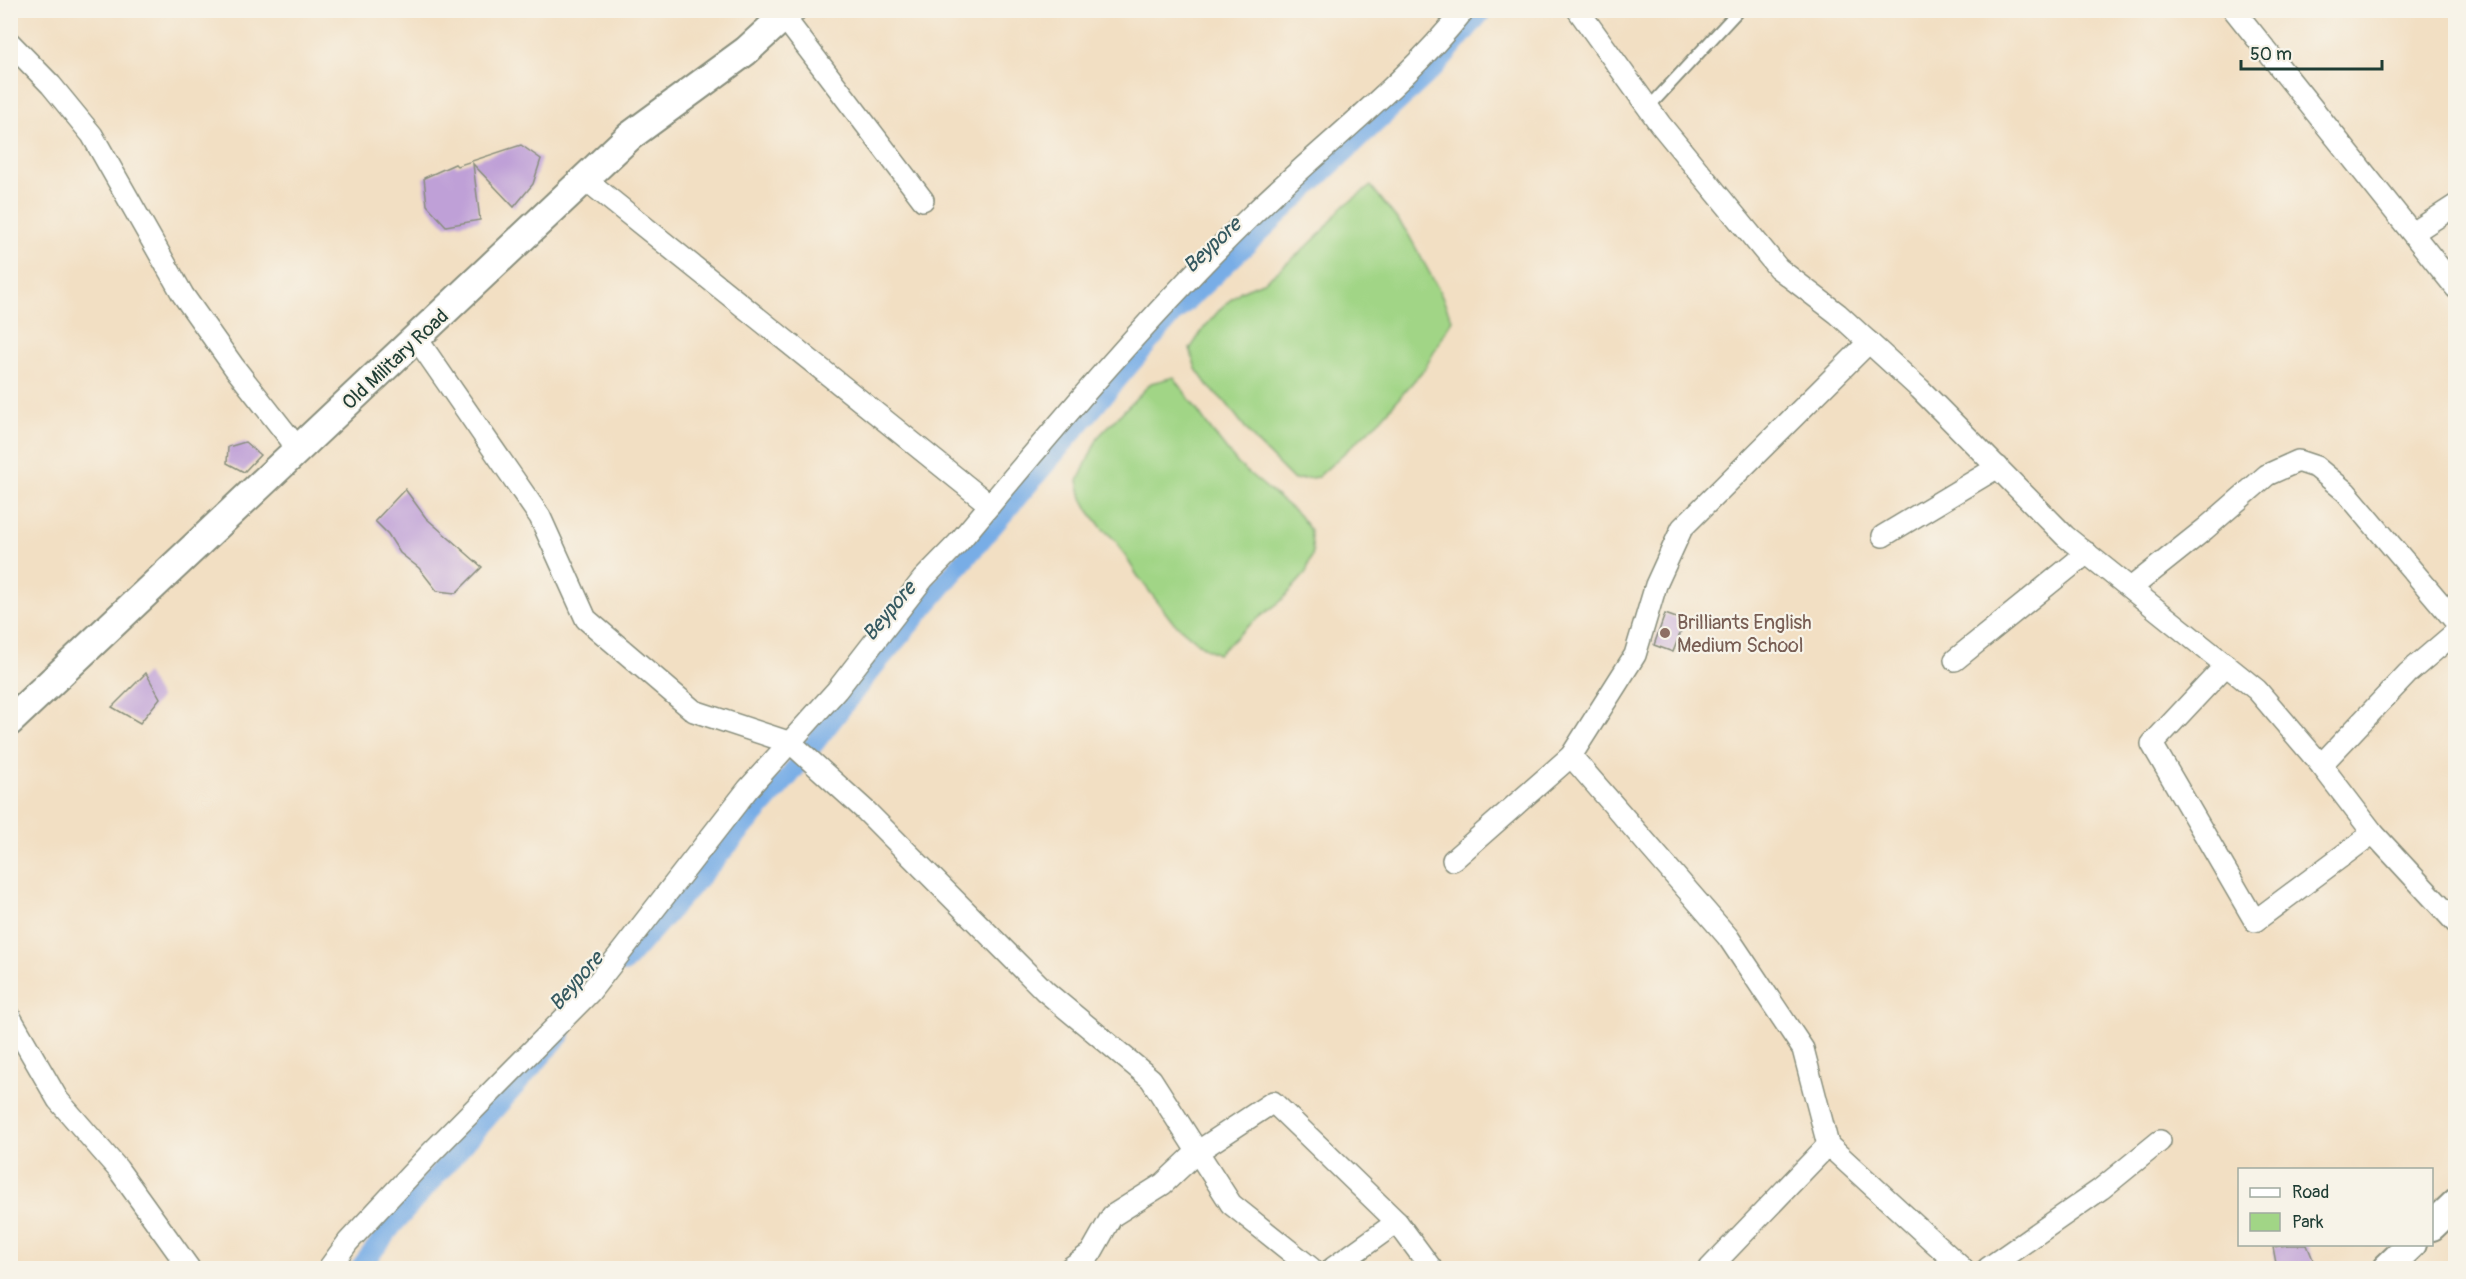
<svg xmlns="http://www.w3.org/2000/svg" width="2466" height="1279" font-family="Pangolin,sans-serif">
  <rect width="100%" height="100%" fill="#f7f3e8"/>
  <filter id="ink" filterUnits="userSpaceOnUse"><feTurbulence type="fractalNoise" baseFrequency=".0167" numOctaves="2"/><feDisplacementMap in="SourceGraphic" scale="12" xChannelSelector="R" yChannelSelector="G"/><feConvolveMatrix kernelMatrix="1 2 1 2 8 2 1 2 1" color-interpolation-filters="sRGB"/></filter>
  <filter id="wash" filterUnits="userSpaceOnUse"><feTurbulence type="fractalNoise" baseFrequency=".008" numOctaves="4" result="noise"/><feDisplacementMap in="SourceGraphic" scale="24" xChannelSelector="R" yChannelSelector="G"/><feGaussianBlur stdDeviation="1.35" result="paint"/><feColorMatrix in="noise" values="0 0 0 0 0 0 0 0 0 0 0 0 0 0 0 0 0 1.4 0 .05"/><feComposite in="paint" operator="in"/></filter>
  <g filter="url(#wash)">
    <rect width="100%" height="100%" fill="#f2dfc3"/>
    <g fill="#a1d586" stroke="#60895d" stroke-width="1.5">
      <polygon points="1371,186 1407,232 1439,290 1452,320 1425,368 1381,419 1318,477 1294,480 1257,443 1227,404 1208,386 1196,369 1190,349 1204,328 1222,307 1241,291 1265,281 1303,250 1323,231 1341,208"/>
      <polygon points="1174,377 1208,426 1238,464 1299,515 1310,530 1313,552 1306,573 1281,601 1247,627 1218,654 1202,646 1172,621 1137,575 1116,541 1102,528 1089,511 1082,498 1078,481 1098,437 1151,383"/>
    </g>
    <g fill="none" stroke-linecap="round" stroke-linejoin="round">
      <g stroke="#78ade6" stroke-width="20">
        <polyline points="624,963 790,775 871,670 1172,315 1435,67 1483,10"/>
        <polyline points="360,1268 393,1225 561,1034"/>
      </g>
    </g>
    <g id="blocks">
      <g fill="#bfa0d7">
        <polygon points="521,145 541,159 533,184 514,207 473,164 480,220 446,226 427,205 424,178 455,164 457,166"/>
        <polygon points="245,442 260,455 244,472 227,463 228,447"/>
        <polygon points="405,489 426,518 482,567 456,593 437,591 419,568 400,553 388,534 375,521"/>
        <polygon points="1665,614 1685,621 1673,652 1654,645"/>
        <polygon points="146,673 160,698 140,723 112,707"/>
        <polygon points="2288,1245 2307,1245 2317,1269 2277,1269 2273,1247"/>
      </g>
    </g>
  </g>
  <g filter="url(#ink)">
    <use href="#blocks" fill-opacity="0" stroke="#888e7c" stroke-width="1.5"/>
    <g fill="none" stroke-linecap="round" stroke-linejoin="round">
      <g stroke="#888e7c" stroke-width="14">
        <polyline id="service" points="1648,108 1739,10"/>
      </g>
      <g stroke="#888e7c" stroke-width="24">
        <g id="minor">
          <polyline points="1578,10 1660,124 1778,268 1838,314 1920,389 2065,536 2257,690 2321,765 2373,833 2456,923"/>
          <polyline points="2234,10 2456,288"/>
          <polyline points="784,17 923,200"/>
          <polyline points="10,43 51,85 92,135 183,295 234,367 299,450"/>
          <polyline points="585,179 990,505"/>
          <polyline points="2413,233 2456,205"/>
          <polyline points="417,339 540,517 586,619 694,711 791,743 866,811 1045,991 1151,1079 1231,1204 1311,1268"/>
          <polyline points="1883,536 1998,467"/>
          <polyline points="2131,588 2205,529 2267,475 2298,461 2316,467 2346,492 2456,622"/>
          <polyline points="1955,660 2087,553"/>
          <polyline points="2226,665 2152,744 2255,921 2373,833"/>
          <polyline points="1571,756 1728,937 1803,1049 1828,1145"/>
          <polyline points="2321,765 2408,673 2456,632"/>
          <polyline points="1453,860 1571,756 1635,655 1656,585 1682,528 1869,342"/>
          <polyline points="10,1017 58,1100 118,1169 189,1268"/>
          <path d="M329,1268L348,1242L429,1155L590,992L748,789L837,690L923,579L958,543C1052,431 1146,318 1252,215C1322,146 1403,87 1464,10"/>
          <polyline points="1070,1268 1091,1253 1112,1216 1163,1184 1197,1152 1273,1102 1397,1222"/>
          <polyline points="1333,1268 1397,1222 1431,1268"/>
          <polyline points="1710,1268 1828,1145 1962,1268"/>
          <polyline points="1988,1268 2101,1189 2160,1141"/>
        </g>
      </g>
      <g stroke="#888e7c" stroke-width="32">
        <g id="secondary">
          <polyline points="10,721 630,136 746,51 791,10"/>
          <polyline points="2432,1226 2456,1203"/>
          <polyline points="2387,1268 2412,1244"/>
        </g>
      </g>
      <use href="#service" stroke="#fff" stroke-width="10"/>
      <use href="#minor" stroke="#fff" stroke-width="21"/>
      <use href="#secondary" stroke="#fff" stroke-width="28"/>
    </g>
  </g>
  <circle fill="#8d6e63" stroke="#f7f3e8" stroke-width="2" cx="1665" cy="633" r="6"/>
  <g text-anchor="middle" stroke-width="4.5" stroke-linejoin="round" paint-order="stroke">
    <g font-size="20" fill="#1f3d34" stroke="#f7f3e8">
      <text transform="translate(395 359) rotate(-43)" y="7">Old Military Road</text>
    </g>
    <g font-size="20" fill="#785e54" stroke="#f7f3e8" text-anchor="start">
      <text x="1677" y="629">Brilliants English<tspan x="1677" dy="23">Medium School</tspan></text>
    </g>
    <g font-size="21" font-style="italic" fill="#355960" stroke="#f7f3e8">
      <text transform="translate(1212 245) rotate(-43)" y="7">Beypore</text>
      <text transform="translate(889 611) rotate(-50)" y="7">Beypore</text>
      <text transform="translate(576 981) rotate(-49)" y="7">Beypore</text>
    </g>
  </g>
  <rect width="2466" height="1279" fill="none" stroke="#f7f3e8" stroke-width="36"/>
  <rect x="2238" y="1168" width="195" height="78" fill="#f7f3e8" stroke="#a1aaa0" stroke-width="1.5"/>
  <rect x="2250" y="1188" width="30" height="9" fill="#ffffff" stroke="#a1aaa0" stroke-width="1.5"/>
  <text x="2292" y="1198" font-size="18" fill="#1f3d34">Road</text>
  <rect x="2250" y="1213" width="30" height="18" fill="#a1d586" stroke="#a1aaa0" stroke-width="1.5"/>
  <text x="2292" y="1228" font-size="18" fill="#1f3d34">Park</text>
  <path d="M2241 60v9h141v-9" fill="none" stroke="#1f3d34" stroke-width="3"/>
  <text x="2250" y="60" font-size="18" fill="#1f3d34" stroke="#f7f3e8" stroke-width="4.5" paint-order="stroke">50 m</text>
</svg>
